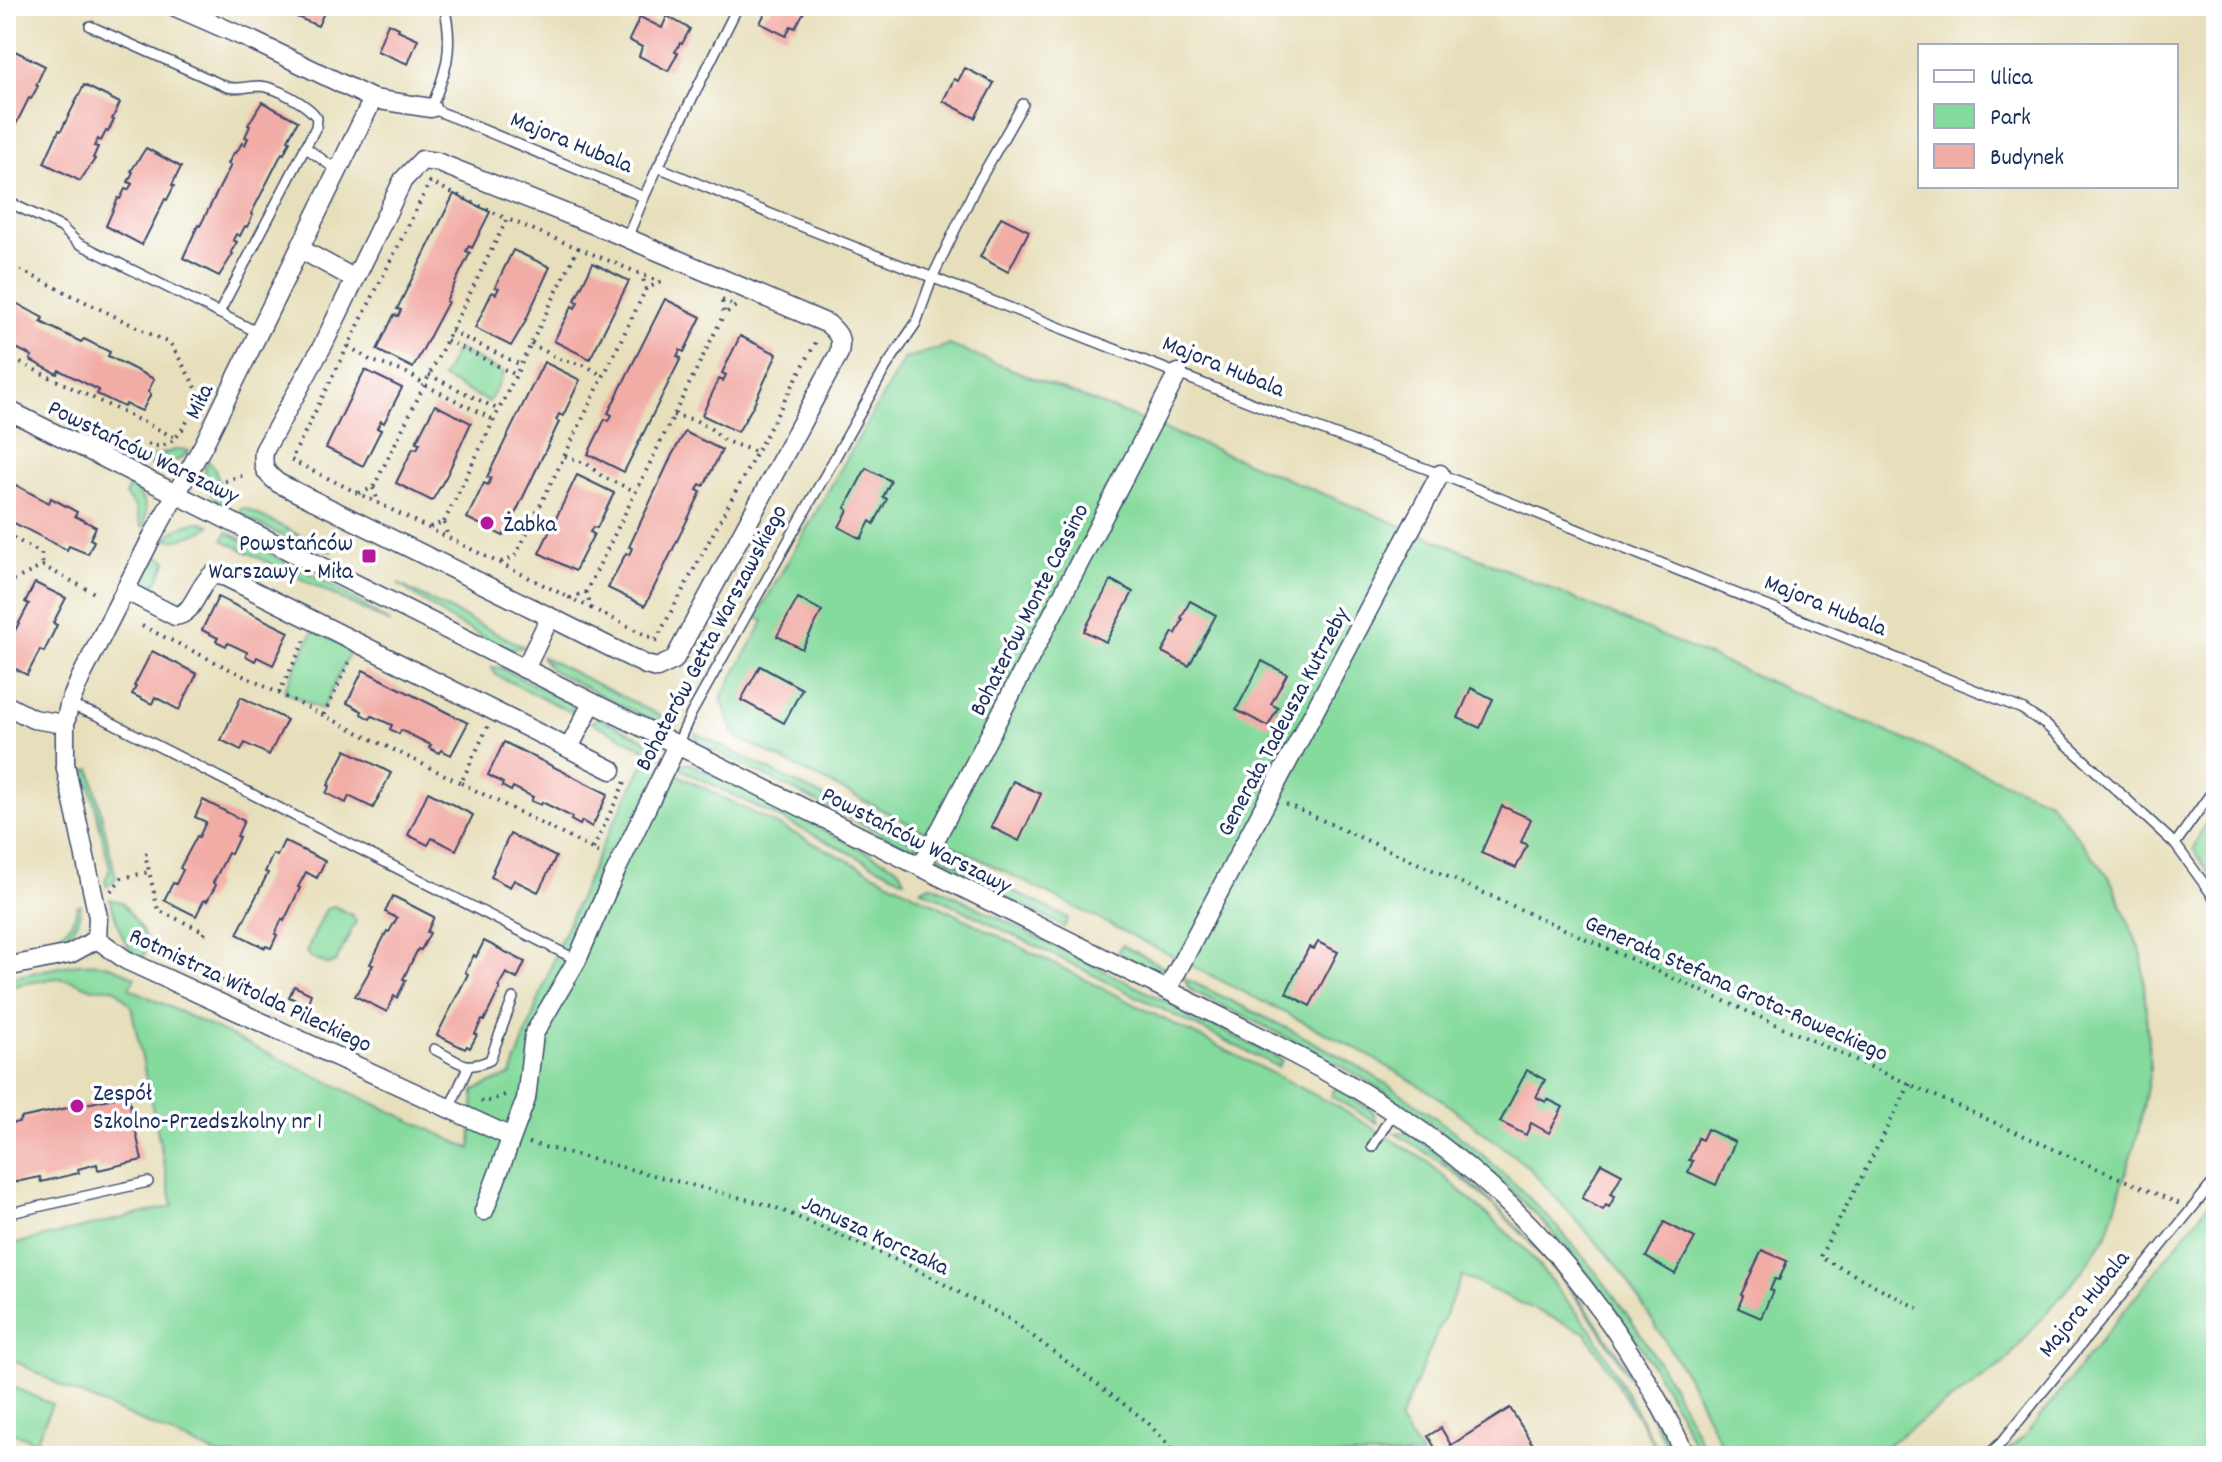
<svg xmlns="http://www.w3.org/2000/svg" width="2222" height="1462" font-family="Dekko,sans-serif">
  <rect width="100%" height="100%" fill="#fff"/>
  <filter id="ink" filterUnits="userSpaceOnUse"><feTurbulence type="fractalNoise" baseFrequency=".0125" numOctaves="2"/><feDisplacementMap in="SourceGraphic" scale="16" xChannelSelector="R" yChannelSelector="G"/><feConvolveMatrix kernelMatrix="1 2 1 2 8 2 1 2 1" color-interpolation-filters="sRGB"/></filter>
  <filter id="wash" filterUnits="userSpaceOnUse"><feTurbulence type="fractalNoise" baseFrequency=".006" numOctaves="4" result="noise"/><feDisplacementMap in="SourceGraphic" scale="32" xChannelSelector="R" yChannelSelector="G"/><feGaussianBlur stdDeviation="1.8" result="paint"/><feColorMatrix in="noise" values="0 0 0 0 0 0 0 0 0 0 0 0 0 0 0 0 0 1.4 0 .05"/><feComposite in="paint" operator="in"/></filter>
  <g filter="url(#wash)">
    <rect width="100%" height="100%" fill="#e7dfbb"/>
    <g fill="#85da9d" stroke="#50847e" stroke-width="2">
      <polygon points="949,345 1207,446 1460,550 2049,801 2110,878 2142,955 2150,1071 2138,1133 2107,1234 2080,1274 2004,1363 1871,1456 1727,1456 1687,1376 1618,1266 1527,1166 1437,1096 1357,1049 735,736 721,698 764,621 756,617 904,359"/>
      <polygon points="457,349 504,373 489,402 442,378"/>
      <path d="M179,449L189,451C177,465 159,467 141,463L151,457Z"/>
      <path d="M207,460C217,469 225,492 221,504C205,492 201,479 207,460Z"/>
      <path d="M131,486C146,498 149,511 143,528L140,524L135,507L125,495L129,487Z"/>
      <polygon points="245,508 333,552 290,540 237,513 241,509"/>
      <path d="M199,522L210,525C201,535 179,541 166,539C175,529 185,523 199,522Z"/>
      <polygon points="227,532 333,585 390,623 223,540"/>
      <polygon points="155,554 167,561 150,596 142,588 140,578"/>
      <polygon points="398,584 524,647 512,649 504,647 454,622"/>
      <polygon points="313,631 351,650 322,710 284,691"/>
      <polygon points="541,656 677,724 672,727 665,727 551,670"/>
      <polygon points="491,667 501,668 570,703 575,714 496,675"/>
      <polygon points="596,719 602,719 654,744 660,750 661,757 591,722"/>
      <polygon points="695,733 921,845 913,848 905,846 703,745 697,739"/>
      <path d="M646,759L1335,1105L1428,1162L1524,1248L1593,1332L1661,1456L1586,1333L1462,1276L1399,1421L1422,1456H221L67,1389L6,1356V1246L173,1206L131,1006L115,988L93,989L73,981L56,978L6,987V979C35,973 77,959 105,965C116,967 125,973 135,977L129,988L471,1149L474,1090L511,1075L560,942L601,848Z"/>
      <polygon points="683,763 691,764 897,867 902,872 904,880 677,767"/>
      <polygon points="91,769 116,878 107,887 105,880 110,869 90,785 81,779 80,774"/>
      <polygon points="2216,808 2216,883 2193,849 2208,817"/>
      <polygon points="938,854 1068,918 1064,927 945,867 939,860"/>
      <polygon points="930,885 935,886 1282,1060 1278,1067 921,889"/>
      <path d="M110,899L122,902L143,932L148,944L142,960C121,946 117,921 110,899Z"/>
      <path d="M81,905C80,922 72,933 57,942L6,954V949C34,943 73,941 77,906Z"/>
      <polygon points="334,906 352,915 356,921 336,962 329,965 311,958 306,952 326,909"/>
      <polygon points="1122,945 1168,969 1155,972 1117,953"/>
      <path d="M1184,978C1253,1012 1323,1043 1388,1085C1529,1175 1639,1303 1707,1456H1699C1634,1307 1522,1179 1385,1092C1323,1053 1256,1023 1191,990Z"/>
      <polygon points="1335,1088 1373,1111 1377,1123 1331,1096"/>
      <path d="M1394,1133C1398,1133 1403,1132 1407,1133C1417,1137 1442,1158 1451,1166C1553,1252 1617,1338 1675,1456H1671C1610,1328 1520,1204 1394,1133Z"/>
      <polygon points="2216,1195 2216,1456 1999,1456 2024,1437"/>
      <polygon points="6,1384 52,1404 36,1442 6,1429"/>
    </g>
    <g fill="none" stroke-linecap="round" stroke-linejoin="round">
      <polyline stroke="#49b8c0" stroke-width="6" points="2203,1456 2216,1445"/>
    </g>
    <g id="blocks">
      <g fill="#f2aca6">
        <polygon points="271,6 327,6 318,26"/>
        <polygon points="773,6 793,6 804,12 795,28 791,26 786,36 760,23 766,11 769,13"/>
        <polygon points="667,16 690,29 682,44 680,43 675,52 678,53 668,71 639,56 642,47 629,40 640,17 662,28"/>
        <polygon points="388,23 399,28 398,30 418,39 408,64 377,51"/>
        <polygon points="9,48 45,66 36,85 38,86 31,99 29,98 6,144 6,54"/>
        <polygon points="965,68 994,83 975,118 943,101 954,79 958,81"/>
        <polygon points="84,85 120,103 112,119 114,120 108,132 106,131 101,141 98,139 94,146 98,147 93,158 95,159 80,181 44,163 59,130 61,131"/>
        <polygon points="262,102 298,121 288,140 290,141 284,154 282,153 251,214 253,215 247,227 245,226 240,236 236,234 233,240 237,242 231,252 233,254 219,276 183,258 198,225 200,226 231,165 228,164 233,154 235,152 236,153 242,143 245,145 248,138 245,137 250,126 248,125"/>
        <polygon points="146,148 181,167 172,185 174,186 167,200 165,199 142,245 106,226 118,198 120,199 125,189 128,190 132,184 128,182 133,172 131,171"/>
        <polygon points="454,194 490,212 472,248 469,246 466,251 470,253 446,301 448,302 413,368 377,350 394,315 398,316 401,310 397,309"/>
        <polygon points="1001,217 1029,231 1008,272 980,257"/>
        <polygon points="513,250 550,267 524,324 511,346 475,328 492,292 496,294 499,288 495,287"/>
        <polygon points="593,263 629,281 590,359 554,341 572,306 575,308 578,302 575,300"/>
        <polygon points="665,299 701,317 684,352 680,350 677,356 681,358 624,472 588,454 605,419 609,421 612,415 608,413"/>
        <polygon points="16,303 43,318 41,322 81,342 84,339 110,352 108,356 154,379 148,392 151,394 142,411 126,404 124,407 97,394 99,390 59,370 57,374 30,360 32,356 6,343 6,305 14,308"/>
        <polygon points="740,336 777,354 752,408 738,432 702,415 719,379 723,381 726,375 722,373"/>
        <polygon points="544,362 580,380 563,416 559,414 556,420 559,422 516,512 503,536 467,518 484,483 488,485 491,478 487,477"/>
        <polygon points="365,370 402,388 384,423 381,421 377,428 381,430 363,466 326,448 351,396"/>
        <polygon points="435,405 471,423 447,475 432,501 396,483 413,448 417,449 420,443 416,442"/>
        <polygon points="685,432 722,450 704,486 700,484 697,490 701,492 645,606 608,588 626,553 629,555 632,548 629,547 672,455"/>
        <polygon points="866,468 891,481 883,497 887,499 874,524 870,521 861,539 839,527 848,510 845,508"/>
        <polygon points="577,475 614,493 597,528 593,527 590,532 594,534 575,571 539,553"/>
        <polygon points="6,476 10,478 8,481 49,503 51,498 77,512 75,516 96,527 90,539 94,541 88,554 69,546 67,550 6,519"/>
        <polygon points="1111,580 1133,592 1106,642 1084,631"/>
        <polygon points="35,583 66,598 53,623 57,625 44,652 40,650 27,675 6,664 6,640 9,642 29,604 25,602"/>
        <polygon points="218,597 289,632 273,665 257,657 255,661 246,656 247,652 228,643 226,646 216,641 218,638 202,630"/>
        <polygon points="798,598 822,611 802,649 777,636"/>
        <polygon points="1190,601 1216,615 1189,666 1162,652 1173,632 1176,634 1183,619 1181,618"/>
        <polygon points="152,651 197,674 179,710 155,697 152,704 132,694 136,687 134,686"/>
        <polygon points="1262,661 1287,674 1271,704 1278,708 1268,726 1236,710"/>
        <polygon points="760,666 802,689 784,723 741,700"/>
        <polygon points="363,670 468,723 451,755 441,750 439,753 429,748 431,745 401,730 399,734 390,729 392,725 372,716 370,719 361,714 362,711 347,703"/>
        <polygon points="1471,688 1493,699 1480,728 1458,718"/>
        <polygon points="241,697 287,720 269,755 245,743 241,750 221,740"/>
        <polygon points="504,742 608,794 592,827 582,821 580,825 571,820 572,817 542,802 541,805 531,801 533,797 513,787 511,791 502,786 503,783 488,775"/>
        <polygon points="346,750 391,773 373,808 349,796 346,803 326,793 330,786 328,785"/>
        <polygon points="1013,781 1041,794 1019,841 991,827"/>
        <polygon points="428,792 473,815 456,850 432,838 428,845 408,835"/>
        <polygon points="203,800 244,821 237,836 239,837 231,854 228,853 213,883 216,885 207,901 204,900 196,916 164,900 173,883 176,884 183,870 180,868 197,836 199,837 206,822 195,817"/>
        <polygon points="1502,806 1531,819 1521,842 1527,845 1516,868 1481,853"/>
        <polygon points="510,834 556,857 538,892 514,880 510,887 491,877 494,870 493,869"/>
        <polygon points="284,841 325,861 317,878 306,872 298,887 300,888 284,921 282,919 275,934 277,935 271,948 266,946 265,948 237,934 268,873 265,872 273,854 277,856"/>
        <polygon points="393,896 434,917 427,932 430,933 421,950 418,949 403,979 406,980 397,998 394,996 387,1012 355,996 373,965 370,964 387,931 389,932 397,918 385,912"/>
        <polygon points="484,941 525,962 517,979 506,973 498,987 500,988 484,1021 482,1020 475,1034 477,1035 470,1048 467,1046 465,1049 437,1035 468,974 465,972 474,955 476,957"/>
        <polygon points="1318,942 1338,952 1310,1006 1286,993 1309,947 1314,949"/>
        <polygon points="294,986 311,994 307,1005 289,997"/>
        <polygon points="1527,1070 1545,1080 1536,1097 1546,1102 1547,1099 1563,1107 1549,1133 1531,1123 1526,1135 1500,1122"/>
        <polygon points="128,1095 142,1160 98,1170 97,1164 78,1169 79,1173 41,1182 40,1177 6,1184 6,1125 19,1122 21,1118"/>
        <polygon points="1707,1129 1735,1142 1716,1185 1688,1172 1693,1161 1689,1160 1694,1149 1698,1138 1702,1140"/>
        <polygon points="1601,1163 1622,1174 1611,1194 1615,1196 1609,1207 1606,1205 1603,1210 1582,1198"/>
        <polygon points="1664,1222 1695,1238 1675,1274 1646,1257"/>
        <polygon points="1762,1250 1787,1261 1779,1280 1775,1279 1770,1290 1773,1291 1761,1318 1738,1308 1743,1296 1741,1295"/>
        <polygon points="1510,1408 1540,1456 1440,1456 1428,1436 1441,1428 1451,1445"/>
      </g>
    </g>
  </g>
  <g filter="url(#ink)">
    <use href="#blocks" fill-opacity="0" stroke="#3a496c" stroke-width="2"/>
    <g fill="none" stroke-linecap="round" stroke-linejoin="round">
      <g stroke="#3a496c" stroke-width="12">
        <g id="service">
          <path d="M444,6C454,46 447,71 431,108L644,197L658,167L778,217L1293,419L1440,474L2022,709L2046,725L2175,844L2216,900"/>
          <path d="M90,26L227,87C239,90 249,86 260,86C276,87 309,105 317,118L316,127L219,313"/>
          <polyline points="305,147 338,171"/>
          <polyline points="658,167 738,6"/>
          <polyline points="6,201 61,227 78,243 259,333"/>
          <polyline points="627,238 644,197"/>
          <polyline points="69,705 97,715 577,960"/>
          <polyline points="677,745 691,714 886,367 916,323 933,276 975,188 1023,104"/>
          <polyline points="2175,844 2216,786"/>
          <path d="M434,1049C458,1061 464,1072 490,1060L513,998"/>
          <polyline points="449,1109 468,1067"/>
          <polyline points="1372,1147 1393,1113"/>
          <polyline points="6,1214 148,1182"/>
          <polyline points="1987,1456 2001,1443 2216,1179"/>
        </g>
      </g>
      <g stroke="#3a496c" stroke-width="21">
        <g id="minor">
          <polyline points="173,6 253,41 373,99 431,108"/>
          <polyline points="300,249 355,279"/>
          <path d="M6,409L1167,990C1230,1022 1294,1052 1355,1088C1504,1175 1614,1301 1686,1456"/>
          <path d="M125,590L175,616C195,614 196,587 213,574L226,577L612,770"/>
          <path d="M525,669L550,617L278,483C265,472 262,469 264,451L323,345L403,180L422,160L437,162L627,238L828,324C839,334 842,338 839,353L674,660L657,668L646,665L550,617"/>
          <polyline points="6,705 33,719 65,724"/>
          <polyline points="569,748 592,703"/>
          <polyline points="921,867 1178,373"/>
          <polyline points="97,939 98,917 65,764 65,724 69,705 81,677 152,537 204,444 373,99"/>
          <polyline points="97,939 126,960 511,1137"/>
          <polyline points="6,967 70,954 97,939"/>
          <polyline points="1167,990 1440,474"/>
          <polyline points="484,1211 526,1099 534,1034 577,960 612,879 677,745"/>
        </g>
      </g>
      <g stroke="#3a496c" stroke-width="4" stroke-dasharray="2 6" stroke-linecap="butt">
        <polyline points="578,248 660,282 646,289 642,275"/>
        <path d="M6,263L171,344L200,395C188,417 177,457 145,443"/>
        <polygon points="722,300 736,306 724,314"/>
        <polyline points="451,331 521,365"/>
        <polyline points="447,340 516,375"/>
        <polyline points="531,344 560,359 587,366 603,376"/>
        <polyline points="348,346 370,360 410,374 425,385 494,420"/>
        <polyline points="6,356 176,438"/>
        <polyline points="429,375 499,410"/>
        <polyline points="673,415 695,420 711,429 725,441 757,452"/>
        <polyline points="565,456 587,464 603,477 635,491"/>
        <polyline points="225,481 247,474"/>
        <polyline points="373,488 379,503"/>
        <polyline points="359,493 373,488 507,219 430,182 291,460 570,598"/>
        <polyline points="444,522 578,248 507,219"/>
        <polyline points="430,527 444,522 448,538"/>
        <polyline points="6,534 41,553 43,566"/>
        <polyline points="501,562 515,557 646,289"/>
        <polyline points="6,584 43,566 98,595"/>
        <polyline points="586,592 591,608 570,598 586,592 724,314"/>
        <polyline points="591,608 656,640 817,340"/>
        <polyline points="142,626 461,783 488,726"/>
        <polyline points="279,693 306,638"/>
        <polyline points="324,715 350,660"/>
        <polyline points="461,783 604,855"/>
        <polyline points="1286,804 2089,1165 2180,1204"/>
        <polyline points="593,849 625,782"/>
        <polyline points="147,853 145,854 158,910 205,932 203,937"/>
        <polyline points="111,891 122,878 149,872"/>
        <polyline points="156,949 248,993"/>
        <polyline points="1910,1084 1820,1257 1922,1310"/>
        <polyline points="481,1101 483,1103 510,1093"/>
        <polyline points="529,1143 772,1206 910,1266 1011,1320 1145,1420 1179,1456"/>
      </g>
      <use href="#service" stroke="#fff" stroke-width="9"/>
      <use href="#minor" stroke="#fff" stroke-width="18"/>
    </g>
  </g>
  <g fill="#b5179e" stroke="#fff" stroke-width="3">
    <circle cx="487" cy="523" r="8"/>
    <rect x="361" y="548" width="16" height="16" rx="4"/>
    <circle cx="77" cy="1106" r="8"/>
  </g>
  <g text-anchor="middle" stroke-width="7" stroke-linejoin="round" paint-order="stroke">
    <g font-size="24" fill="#1b2f5e" stroke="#fff">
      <text transform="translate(572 141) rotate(22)" y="8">Majora Hubala</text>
      <text transform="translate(1224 365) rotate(22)" y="8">Majora Hubala</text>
      <text transform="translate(198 401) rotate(-64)" y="8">Miła</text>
      <text transform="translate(144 451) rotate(26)" y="8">Powstańców Warszawy</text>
      <text transform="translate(1826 604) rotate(22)" y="8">Majora Hubala</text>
      <text transform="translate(1028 609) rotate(-63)" y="8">Bohaterów Monte Cassino</text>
      <text transform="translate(710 637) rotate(-62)" y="8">Bohaterów Getta Warszawskiego</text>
      <text transform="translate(1282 721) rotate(-62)" y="8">Generała Tadeusza Kutrzeby</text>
      <text transform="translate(917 839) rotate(27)" y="8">Powstańców Warszawy</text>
      <text transform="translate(1737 987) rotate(24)" y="8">Generała Stefana Grota-Roweckiego</text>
      <text transform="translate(251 989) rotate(25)" y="8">Rotmistrza Witolda Pileckiego</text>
      <text transform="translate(876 1234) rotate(25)" y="8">Janusza Korczaka</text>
      <text transform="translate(2083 1303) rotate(-51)" y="8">Majora Hubala</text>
    </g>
    <g font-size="24" fill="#1b2f5e" stroke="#fff" text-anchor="start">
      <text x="503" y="531">Żabka</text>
      <text x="353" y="550" text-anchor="end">Powstańców<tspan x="353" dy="28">Warszawy - Miła</tspan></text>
      <text x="93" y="1100">Zespół<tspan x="93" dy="28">Szkolno-Przedszkolny nr 1</tspan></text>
    </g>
  </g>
  <rect width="2222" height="1462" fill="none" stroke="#fff" stroke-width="32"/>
  <rect x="1918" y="44" width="260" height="144" fill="#ffffff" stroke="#a4acbf" stroke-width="2"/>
  <rect x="1934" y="70" width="40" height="12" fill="#ffffff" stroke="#a4acbf" stroke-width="2"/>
  <text x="1990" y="84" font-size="24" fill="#1b2f5e">Ulica</text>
  <rect x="1934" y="104" width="40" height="24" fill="#85da9d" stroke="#a4acbf" stroke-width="2"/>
  <text x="1990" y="124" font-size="24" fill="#1b2f5e">Park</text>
  <rect x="1934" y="144" width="40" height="24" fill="#f2aca6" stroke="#a4acbf" stroke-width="2"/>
  <text x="1990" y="164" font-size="24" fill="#1b2f5e">Budynek</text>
</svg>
